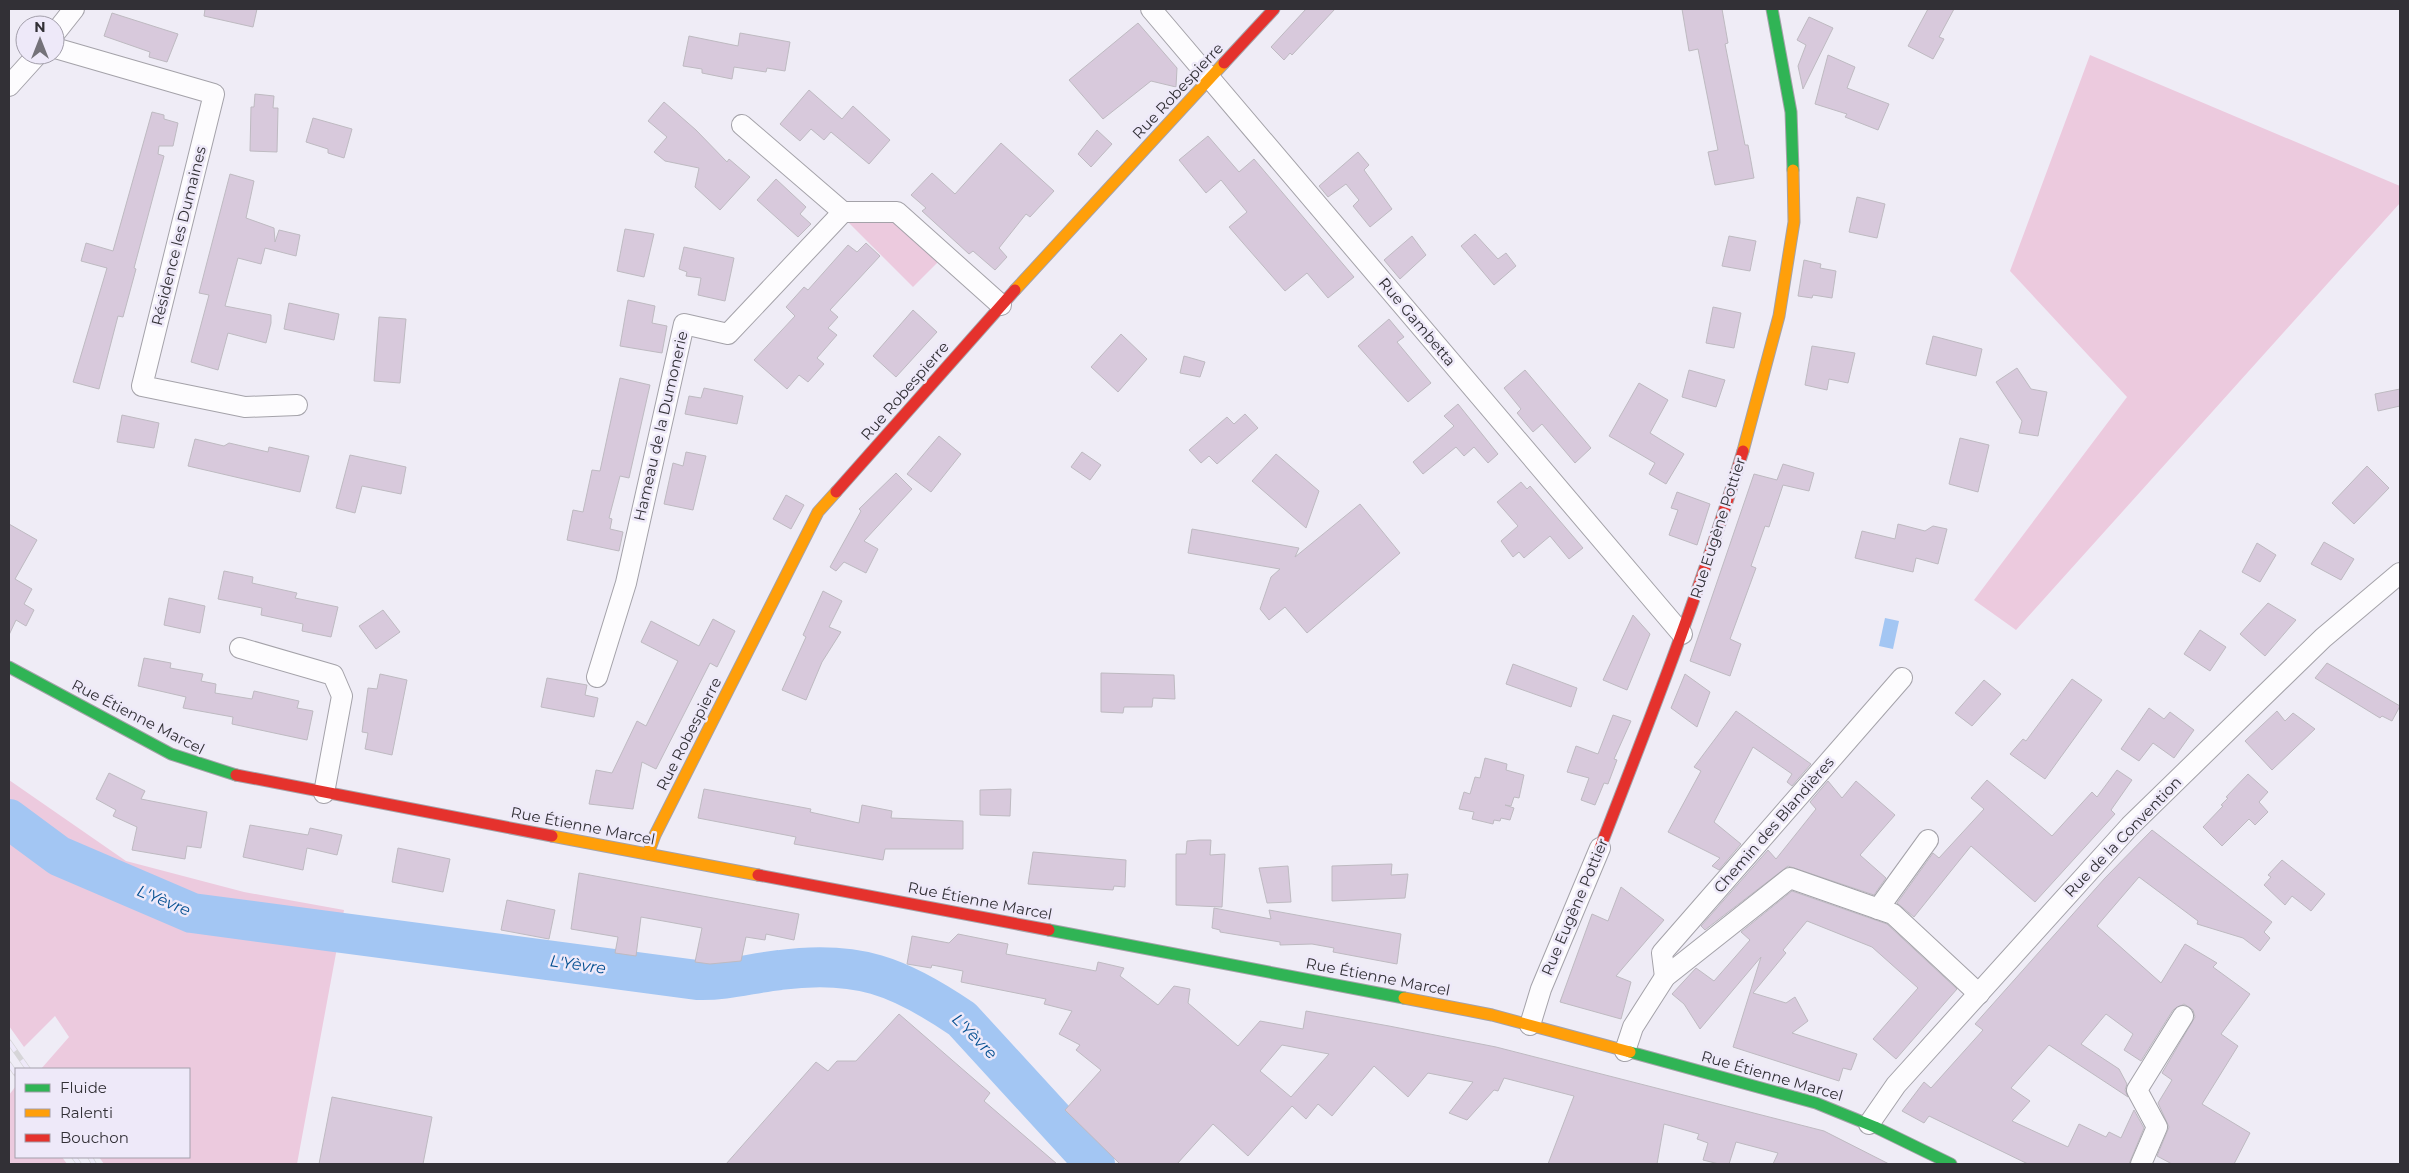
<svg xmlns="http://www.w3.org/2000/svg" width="2409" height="1173" font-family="Montserrat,sans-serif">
  <rect width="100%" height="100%" fill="#efecf6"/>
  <g fill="#eccade">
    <polygon points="2090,55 2400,186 2400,203 2016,630 1974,600 2127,397 2010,271"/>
    <polygon points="891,217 940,260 913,287 847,221"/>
    <polygon points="9,780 126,861 244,892 344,910 297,1164 104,1164 99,1157 189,1157 189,1069 41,1069 69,1037 55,1016 24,1047 9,1026"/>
    <polygon points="16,1086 16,1157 62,1157 67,1164 9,1164 9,1095"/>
  </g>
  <polygon fill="#a3c6f3" points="1885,618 1899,621 1893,649 1879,646"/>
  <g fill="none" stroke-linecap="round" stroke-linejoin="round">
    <path stroke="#a3c6f3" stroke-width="40" d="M9,819L59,856L192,913L697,980C728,981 751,973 780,970C857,960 899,976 962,1019L1095,1164"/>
  </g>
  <g fill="#d8c9dc" stroke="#bebac1" fill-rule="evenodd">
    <polygon points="205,9 257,9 253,27 204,16"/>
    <polygon points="1306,9 1335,9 1292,55 1290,53 1284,60 1271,47"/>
    <polygon points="1682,9 1722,9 1728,43 1725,44 1745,145 1748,145 1754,178 1715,185 1708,152 1718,150 1698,49 1689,51"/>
    <polygon points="1928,9 1954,9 1939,37 1944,39 1933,59 1908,46"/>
    <polygon points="112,13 178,34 167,62 149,57 150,52 104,36"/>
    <polygon points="1809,17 1833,28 1803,89 1798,66 1806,45 1797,40"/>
    <polygon points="1138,23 1177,68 1176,87 1151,81 1103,119 1069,80"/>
    <polygon points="740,33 790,42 785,71 767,68 766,72 734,67 732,79 702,73 702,69 683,66 689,36 738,46"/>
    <polygon points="1828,55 1855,67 1847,88 1889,104 1878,130 1845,117 1847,114 1815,104"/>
    <polygon points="809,90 842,119 853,106 890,140 869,164 831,132 824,140 811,129 800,141 780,124"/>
    <polygon points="255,94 274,96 273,108 278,108 277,152 250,151 251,107 254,107"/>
    <polygon points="664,102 696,130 727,162 729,159 750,177 720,210 695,187 699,168 665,161 654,152 667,137 648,121"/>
    <polygon points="152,112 164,115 164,119 178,123 173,146 159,146 158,154 164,156 134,268 136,269 123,317 118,316 99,389 73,382 107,268 81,261 86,243 113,251"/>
    <polygon points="313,118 352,129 344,158 328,153 328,149 306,142"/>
    <polygon points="1097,130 1112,144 1091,167 1078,154"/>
    <polygon points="1208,136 1239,172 1254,159 1354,277 1328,298 1307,273 1285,291 1229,227 1247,212 1221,180 1206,193 1179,160"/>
    <polygon points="1001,143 1054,191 1030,217 1026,214 999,248 1007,257 995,270 973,251 969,254 922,211 926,208 911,195 932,173 955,194"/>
    <polygon points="1358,152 1369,165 1364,170 1392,209 1370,227 1353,206 1359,200 1346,184 1328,197 1319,186"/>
    <polygon points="230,174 254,181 246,218 274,228 275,242 279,230 300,235 296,256 265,248 261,264 238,258 225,306 271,315 271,323 266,343 228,333 218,370 191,362 209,295 199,293"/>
    <polygon points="776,179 806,207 800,214 811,224 798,237 757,200"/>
    <polygon points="1857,197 1885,204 1877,238 1849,232"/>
    <polygon points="625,229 654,234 644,277 617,271"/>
    <polygon points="1475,234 1498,259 1506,253 1516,266 1494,285 1461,246"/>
    <polygon points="1412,236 1426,255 1400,279 1384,260"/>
    <polygon points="1729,236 1756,241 1750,271 1722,266"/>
    <polygon points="866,243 880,256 830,310 838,317 828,328 837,335 817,358 824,364 808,382 799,375 787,389 754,360 795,316 786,307 804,287 808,290 848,245 857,252"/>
    <polygon points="684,247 734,258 725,301 698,295 701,278 686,276 687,272 679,269"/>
    <polygon points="1804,260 1821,264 1820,268 1836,271 1832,298 1813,295 1812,298 1798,296"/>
    <polygon points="628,300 655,306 652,323 667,326 662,353 620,346"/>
    <polygon points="289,303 339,314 334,340 284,329"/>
    <polygon points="1713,307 1741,313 1734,348 1706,343"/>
    <polygon points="913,310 937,332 896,377 873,356"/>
    <polygon points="379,317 406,319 400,383 374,381"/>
    <polygon points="1389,319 1404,337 1397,342 1431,383 1408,402 1358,346"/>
    <polygon points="1121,334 1147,359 1118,392 1091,367"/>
    <polygon points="1933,336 1982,349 1976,376 1926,364"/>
    <polygon points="1812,346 1855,353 1848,383 1829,379 1827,390 1805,385"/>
    <polygon points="1184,356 1205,362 1200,377 1180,373"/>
    <polygon points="2017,368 2031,389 2047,392 2038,436 2019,433 2022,421 1996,382"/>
    <polygon points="1525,370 1591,448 1575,463 1542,424 1533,432 1517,413 1521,409 1504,388"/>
    <polygon points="1689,370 1725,380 1716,407 1682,397"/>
    <polygon points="620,378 650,385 629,478 620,476 609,518 612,519 610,529 623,532 619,551 567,540 573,510 583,512 592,470 600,471"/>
    <polygon points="1639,383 1668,400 1650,433 1684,454 1666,484 1649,474 1655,463 1609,436"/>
    <polygon points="704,388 743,396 737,424 685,414 689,396 701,398"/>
    <polygon points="2400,389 2400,406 2378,411 2375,394"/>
    <polygon points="1458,404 1498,454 1488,463 1474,447 1464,456 1456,447 1423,474 1413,462 1454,426 1444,416"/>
    <polygon points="1245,414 1258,428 1217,464 1209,456 1201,463 1189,450 1227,417 1234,424"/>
    <polygon points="122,415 159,423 154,448 117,442"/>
    <polygon points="939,436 961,454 931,492 907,474"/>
    <polygon points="1960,438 1989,445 1978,492 1949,484"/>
    <polygon points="195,439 224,446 229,443 268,452 269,447 309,456 300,492 188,466"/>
    <polygon points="686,452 706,456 693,510 664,504 673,463 683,466"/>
    <polygon points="1082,452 1101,465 1090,480 1071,467"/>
    <polygon points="1276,454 1319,491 1306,528 1252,481"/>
    <polygon points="350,455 406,467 401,494 362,486 355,513 336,508"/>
    <polygon points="1783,464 1814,473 1809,491 1783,485 1769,527 1765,526 1751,566 1756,568 1730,639 1741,644 1730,676 1690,661 1754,474 1777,480"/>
    <polygon points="2367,466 2389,488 2354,524 2332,503"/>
    <polygon points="896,473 912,489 864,541 878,549 866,573 844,562 836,571 830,567 861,511 859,509"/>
    <polygon points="1521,482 1527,489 1530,486 1583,548 1569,559 1550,536 1524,558 1519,552 1513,557 1501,541 1518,526 1497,502"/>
    <polygon points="1677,492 1710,504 1697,545 1669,535 1678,510 1671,508"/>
    <polygon points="786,495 804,505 791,529 773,519"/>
    <polygon points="1360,504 1400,553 1307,633 1285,607 1269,620 1260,609 1271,577 1280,569 1188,553 1192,529 1299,548 1295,557"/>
    <polygon points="9,524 37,540 15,579 32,589 24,604 34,610 26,626 16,620 9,635"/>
    <polygon points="1898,524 1925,531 1933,526 1947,529 1938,564 1916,558 1913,572 1855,558 1862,531 1895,539"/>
    <polygon points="2324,542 2354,559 2341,580 2311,564"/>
    <polygon points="2257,543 2276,555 2260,582 2242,572"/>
    <polygon points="224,571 253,577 252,583 297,593 295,598 338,607 331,637 302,631 303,624 261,615 262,608 218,599"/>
    <polygon points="823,591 842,601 829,627 841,632 822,662 806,700 782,690 806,637 803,635"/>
    <polygon points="169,598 205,606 200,633 164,625"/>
    <polygon points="2268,603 2296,620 2265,656 2240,634"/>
    <polygon points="383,610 400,632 376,649 359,626"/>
    <polygon points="1633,615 1650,634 1627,690 1603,680"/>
    <polygon points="713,619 735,631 717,667 710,663 656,769 642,762 633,809 589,804 596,770 612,773 637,721 646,726 678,661 641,642 651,621 699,646"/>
    <polygon points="2200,630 2226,647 2210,671 2184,654"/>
    <polygon points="144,658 171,663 170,668 203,674 201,681 216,684 215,693 252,699 254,691 299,701 297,708 313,711 307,740 232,724 233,717 183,708 186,697 138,686"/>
    <polygon points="2327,663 2400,706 2392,721 2382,716 2380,718 2315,678"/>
    <polygon points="1513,664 1577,688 1571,707 1506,684"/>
    <polygon points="1101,673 1174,675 1175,699 1153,698 1152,707 1124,707 1123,713 1101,712"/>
    <polygon points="380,674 407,680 392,755 365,749 368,733 362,732 368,688 377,689"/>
    <polygon points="1685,674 1710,692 1697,727 1671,708"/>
    <polygon points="547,678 587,685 585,695 598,698 594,717 541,707"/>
    <polygon points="2072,679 2102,700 2045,779 2010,754 2023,739 2026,741"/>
    <polygon points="1984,680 2001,694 1972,726 1955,713"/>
    <polygon points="2149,708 2164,719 2170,712 2194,730 2174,758 2153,743 2139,761 2121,749"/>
    <polygon points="1736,711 1811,764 1792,786 1787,782 1792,774 1753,747 1714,822 1741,844 1719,870 1712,866 1720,858 1668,832 1701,771 1694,767"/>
    <polygon points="2277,711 2285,721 2293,713 2315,729 2272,770 2245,741"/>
    <polygon points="1613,715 1631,721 1614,759 1617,760 1608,784 1604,783 1595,805 1581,800 1589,778 1567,772 1576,746 1598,754"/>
    <polygon points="1485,758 1507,764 1506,770 1524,775 1519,798 1514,797 1511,806 1505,805 1514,808 1510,820 1501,818 1500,821 1494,820 1493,824 1472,819 1474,812 1459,809 1464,792 1470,794 1475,777 1480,778"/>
    <polygon points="2117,770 2132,780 2111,810 2115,814 2035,902 1971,846 1914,917 1897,903 1933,853 1939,858 1984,809 1971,798 1987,780 2052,836 2092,792 2097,797"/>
    <polygon points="109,773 145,791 141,799 207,812 201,848 187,846 185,859 132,850 137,827 113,816 116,810 96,799"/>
    <polygon points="2248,774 2268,792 2259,802 2268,812 2255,825 2249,819 2222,846 2203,827 2223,806 2221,805 2228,798 2226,797"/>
    <polygon points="1828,781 1842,798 1856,781 1895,815 1860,855 1886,878 1874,895 1788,866 1705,930 1701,926 1768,850 1776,859 1816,809 1810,802"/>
    <polygon points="704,789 811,809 810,812 859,823 862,805 892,811 891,818 963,821 963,849 885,849 883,860 794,844 796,837 698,818"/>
    <polygon points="1011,789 1010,816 980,815 980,790"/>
    <polygon points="250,825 308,835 310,828 342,835 337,855 307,848 303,870 243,857"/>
    <polygon points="2152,830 2272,922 2264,932 2270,938 2260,951 2243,938 2197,924 2198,921 2139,877 2097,926 2161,983 2185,944 2217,963 2213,967 2250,994 2221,1034 2238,1046 2202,1104 2250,1133 2234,1164 2172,1164 2157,1156 2169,1127 2158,1103 2172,1080 2162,1073 2195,1017 2193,1010 2184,1004 2173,1010 2141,1061 2124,1050 2133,1034 2106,1014 2081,1044 2119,1069 2127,1084 2125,1090 2128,1097 2049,1045 2011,1088 2030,1101 2012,1121 2068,1147 2079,1124 2106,1137 2109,1132 2121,1138 2134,1110 2144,1128 2129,1164 2028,1164 1929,1116 1924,1123 1902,1111 1924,1082 1931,1088 1983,1030 1975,1024 2105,878"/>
    <polygon points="1199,840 1211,840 1210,855 1225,854 1222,907 1176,905 1176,854 1186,854 1187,841"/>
    <polygon points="398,848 450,859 443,892 392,882"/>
    <polygon points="1033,852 1126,860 1125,887 1114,886 1113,890 1028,884"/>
    <polygon points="2282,860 2325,894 2311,911 2292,896 2285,905 2264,885 2271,877 2268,875"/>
    <polygon points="1392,864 1391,875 1408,874 1405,898 1332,901 1332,866"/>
    <polygon points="1288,866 1291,902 1267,903 1259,868"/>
    <polygon points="579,873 799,914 794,940 766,934 765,940 746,937 741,961 710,964 695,962 702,928 641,917 636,956 615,953 618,937 571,929"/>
    <polygon points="1621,887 1664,920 1616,976 1631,982 1621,1019 1560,1002 1592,914 1608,921"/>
    <polygon points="1792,891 1887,924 1957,989 1896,1059 1873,1039 1918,988 1872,947 1807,921 1783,950 1786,953 1753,993 1786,1003 1795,997 1808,1021 1792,1033 1857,1054 1851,1070 1843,1068 1839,1081 1733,1047 1761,957 1700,1029 1684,1004 1672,994 1696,968 1714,981 1750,940 1741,932"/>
    <polygon points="507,900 555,910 549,939 501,930"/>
    <polygon points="1214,908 1271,919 1269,910 1401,934 1397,964 1333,952 1334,948 1312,944 1280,945 1280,942 1220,932 1220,930 1212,928"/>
    <path d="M958,934L1008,944L1006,954L1096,971L1098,962L1124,968L1120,976L1158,1005L1174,986L1190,989L1188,1003L1238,1046L1260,1021L1303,1029L1306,1011L1389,1026L1496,1047L1824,1131L1889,1164H1773L1778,1153L1736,1142L1729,1164H1719L1703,1160L1708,1143L1697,1139L1699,1134L1664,1124L1657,1164H1548L1574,1096L1504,1078L1498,1091L1494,1090L1467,1120L1449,1113L1473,1082L1428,1073L1408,1097L1374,1066L1332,1116L1318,1104L1306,1119L1292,1106L1248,1156L1213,1124L1177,1164H1120L1065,1110L1101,1070L1076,1050L1080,1045L1059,1034L1072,1011L1044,1004L1046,999L961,982L963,971L932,965L931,968L907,964L912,936L949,943ZM1282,1045L1329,1054L1291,1097L1260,1071Z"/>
    <polygon points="899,1014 990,1093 984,1101 1057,1164 726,1164 816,1062 828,1071 837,1061 856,1061"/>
    <polygon points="332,1097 432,1117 423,1164 319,1164"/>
  </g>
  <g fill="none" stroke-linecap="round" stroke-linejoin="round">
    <g stroke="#a4a2a9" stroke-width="22">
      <g id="street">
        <polyline points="1151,9 1682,634"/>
        <polyline points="55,33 74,9"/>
        <polyline points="55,48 214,94 142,386 245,407 297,405"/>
        <polyline points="9,86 37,55"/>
        <polyline points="742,125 843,212"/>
        <polyline points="240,648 333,675 342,696 324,793"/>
        <polyline points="597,677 626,583 684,324 728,334 843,212 897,212 1001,305"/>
        <polyline points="1878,909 1928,840"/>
        <polyline points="1665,977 1662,953 1902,678"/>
        <polyline points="1530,1025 1541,989 1600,848"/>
        <polyline points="1625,1051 1633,1027 1665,977 1790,878 1893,914 1979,994"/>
        <polyline points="1869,1124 1896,1085 2130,826 2323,638 2400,573"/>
        <polyline points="2141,1164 2157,1127 2137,1090 2183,1016"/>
      </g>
    </g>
    <g stroke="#a4a2a9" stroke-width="13">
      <g id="fast">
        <polyline points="1772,9 1791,112 1793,170"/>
        <polyline points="9,667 171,754 236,775"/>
        <polyline points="1049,930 1404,998"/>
        <polyline points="1630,1052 1816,1103 1875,1127 1951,1164"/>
      </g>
    </g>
    <g stroke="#a4a2a9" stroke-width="13">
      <g id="slow">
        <polyline points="1015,290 1224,63"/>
        <polyline points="1743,451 1779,316 1794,222 1793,170"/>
        <polyline points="552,836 758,875"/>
        <polyline points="648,854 655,835 818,512 836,492"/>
        <polyline points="1404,998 1492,1015 1630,1052"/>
      </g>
    </g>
    <g stroke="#a4a2a9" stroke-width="13">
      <g id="jam">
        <polyline points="1224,63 1274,9"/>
        <polyline points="836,492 1015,290"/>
        <polyline points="236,775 552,836"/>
        <path d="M1600,848C1651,717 1702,586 1743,451"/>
        <polyline points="758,875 1049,930"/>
      </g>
    </g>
    <use href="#street" stroke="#fdfcfe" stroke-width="20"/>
    <use href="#fast" stroke="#30b455" stroke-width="11"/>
    <use href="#slow" stroke="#ff9f0a" stroke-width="11"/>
    <use href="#jam" stroke="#e5322d" stroke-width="11"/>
    <g stroke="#d6d5d8" stroke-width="5.5">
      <g id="rail">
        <polyline points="9,1042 28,1069"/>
        <polyline points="9,1064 16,1074"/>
        <polyline points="74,1157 79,1164"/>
        <polyline points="90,1157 94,1164"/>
      </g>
    </g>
    <use href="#rail" stroke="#eee9f9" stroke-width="4" stroke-dasharray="11" stroke-linecap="butt"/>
  </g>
  <g text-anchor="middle" stroke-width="5" stroke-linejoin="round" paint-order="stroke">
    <g font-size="15" fill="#323036" stroke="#eee9f9">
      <text transform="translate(1178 91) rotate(-47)" y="5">Rue Robespierre</text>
      <text transform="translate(179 236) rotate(-76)" y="5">Résidence les Dumaines</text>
      <text transform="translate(1417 322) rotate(50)" y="5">Rue Gambetta</text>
      <text transform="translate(905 391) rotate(-49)" y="5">Rue Robespierre</text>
      <text transform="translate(661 426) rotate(-77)" y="5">Hameau de la Dumonerie</text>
      <text transform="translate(1718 528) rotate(-72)" y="5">Rue Eugène Pottier</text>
      <text transform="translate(138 717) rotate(27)" y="5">Rue Étienne Marcel</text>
      <text transform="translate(689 734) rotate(-63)" y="5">Rue Robespierre</text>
      <text transform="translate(1774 825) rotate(-49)" y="5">Chemin des Blandières</text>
      <text transform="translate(583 826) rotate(11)" y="5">Rue Étienne Marcel</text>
      <text transform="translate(2123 837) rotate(-46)" y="5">Rue de la Convention</text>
      <text transform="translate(980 901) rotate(11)" y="5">Rue Étienne Marcel</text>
      <text transform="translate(1575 907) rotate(-67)" y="5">Rue Eugène Pottier</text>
      <text transform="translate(1378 977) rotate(11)" y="5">Rue Étienne Marcel</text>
      <text transform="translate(1772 1076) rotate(16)" y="5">Rue Étienne Marcel</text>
    </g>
    <g font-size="16" font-style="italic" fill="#024e90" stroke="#eee9f9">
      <text transform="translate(164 900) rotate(22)" y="6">L'Yèvre</text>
      <text transform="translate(578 964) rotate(8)" y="6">L'Yèvre</text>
      <text transform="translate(975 1036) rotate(45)" y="6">L'Yèvre</text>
    </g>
  </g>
  <rect width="2409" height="1173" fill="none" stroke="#323036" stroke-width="20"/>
  <rect x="15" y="1068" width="175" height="90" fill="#eee9f9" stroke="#a39fab"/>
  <rect x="25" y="1084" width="25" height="8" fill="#30b455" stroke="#a39fab"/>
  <text x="60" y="1093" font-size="15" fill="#323036">Fluide</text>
  <rect x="25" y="1109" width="25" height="8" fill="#ff9f0a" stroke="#a39fab"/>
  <text x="60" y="1118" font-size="15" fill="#323036">Ralenti</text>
  <rect x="25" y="1134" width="25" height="8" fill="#e5322d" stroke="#a39fab"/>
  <text x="60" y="1143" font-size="15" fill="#323036">Bouchon</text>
  <g transform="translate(40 40)"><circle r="24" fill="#eee9f9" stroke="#a39fab"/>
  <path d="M0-4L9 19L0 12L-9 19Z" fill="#747279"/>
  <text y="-8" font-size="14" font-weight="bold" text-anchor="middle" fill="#323036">N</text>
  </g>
</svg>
